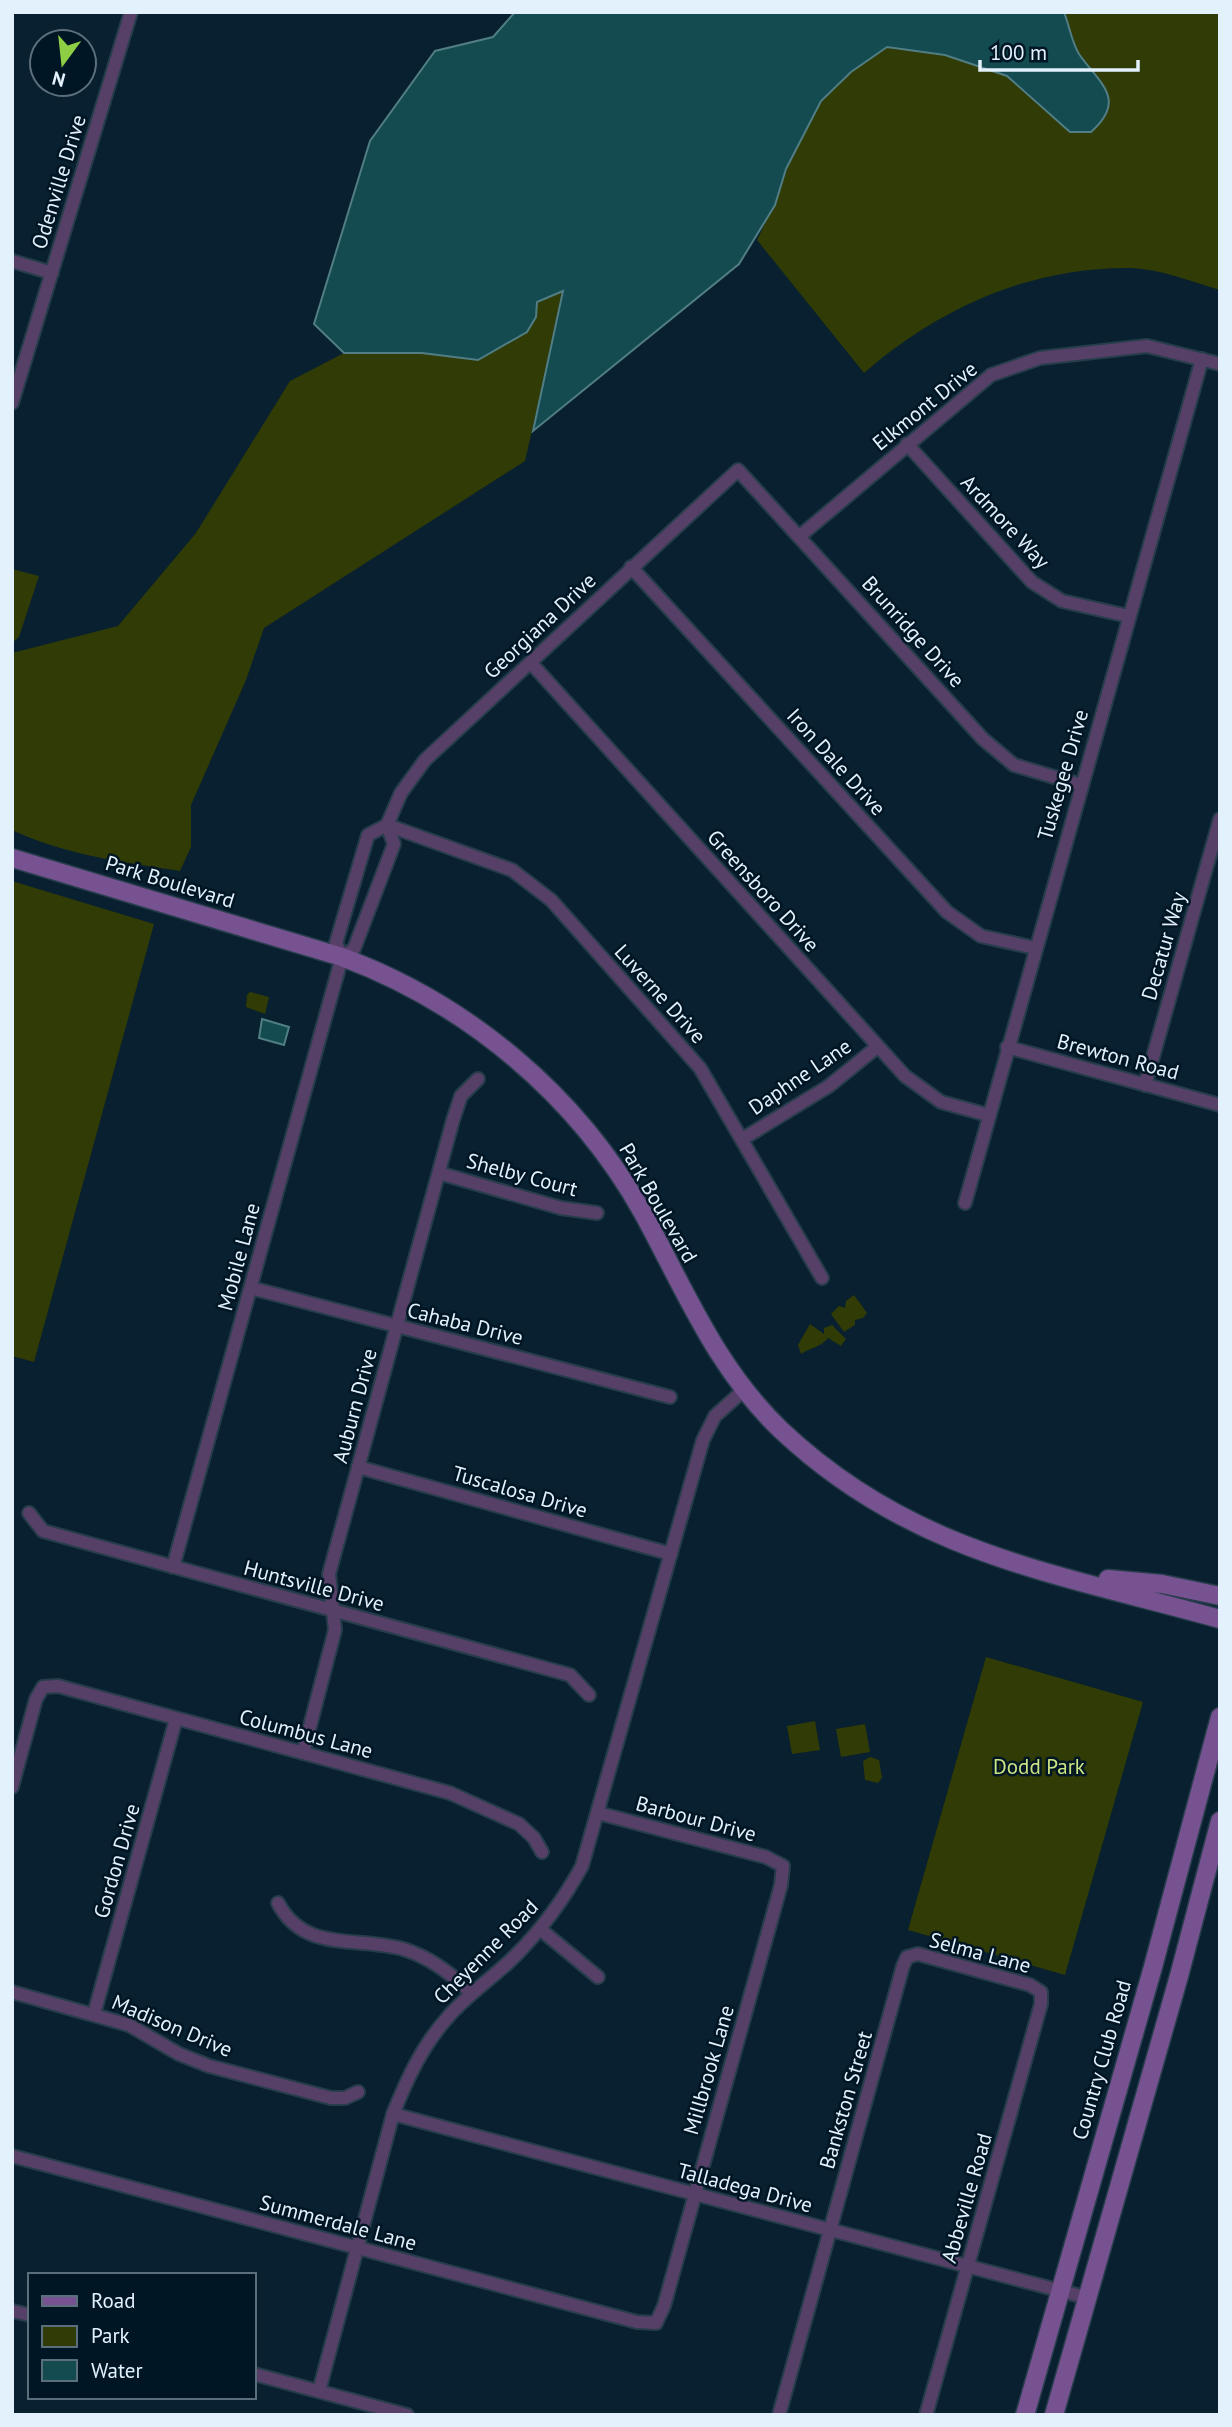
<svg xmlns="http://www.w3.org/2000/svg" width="1232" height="2427" font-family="'PT Sans',sans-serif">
  <rect width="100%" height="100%" fill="#08202f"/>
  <g fill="#313b06">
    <path d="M1064,12H1220V290C1192,282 1161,269 1131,268C1029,267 939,308 864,373L757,240C780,195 792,145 821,102C837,79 864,63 887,47L945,55L1007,76L1070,132L1078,52Z"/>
    <path d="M564,291L525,461L264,628L246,680L191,805V847L180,871C123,862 65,855 12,830V653L118,626L196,533L290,381L344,353H422L478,360L536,317L537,302Z"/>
    <polygon points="12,569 39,576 19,637 12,643"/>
    <polygon points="12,881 154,924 34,1362 12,1356"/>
    <polygon points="250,992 269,997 265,1014 246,1007 247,995"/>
    <polygon points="854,1295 867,1313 863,1318 855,1320 855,1325 844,1332 831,1314 839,1306 845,1308 846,1301"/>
    <path d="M810,1324L824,1334V1328L832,1325L846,1339L841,1346L828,1338C820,1348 811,1347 801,1354L798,1345Z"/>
    <polygon points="986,1657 1143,1702 1065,1975 908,1930"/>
    <polygon points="815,1721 820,1750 792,1754 787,1726"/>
    <polygon points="865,1724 870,1752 841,1757 836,1729"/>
    <polygon points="870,1757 879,1760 882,1778 878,1783 865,1780 863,1761"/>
  </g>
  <g fill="#134b51" stroke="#517d84" stroke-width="2">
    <path d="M515,12H1064C1069,25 1072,43 1079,54C1099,83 1128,99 1091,132H1070L1007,76L945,55L887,47L851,72L821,101L786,169L775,205L739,264L533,431L563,291L537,302L536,317L527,332L478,360L422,353H344L314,324L370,141L435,51L493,37Z"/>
    <polygon points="262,1019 289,1027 284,1045 259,1038"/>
  </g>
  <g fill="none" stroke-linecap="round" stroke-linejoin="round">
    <g stroke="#273d4c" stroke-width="16">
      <g id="minor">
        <polyline points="12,261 52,273"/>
        <polyline points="12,403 131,12"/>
        <polyline points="907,444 1032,582 1062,601 1128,616"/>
        <polyline points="800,536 991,375 1040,358 1147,346 1220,364"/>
        <polyline points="631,567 947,912 981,936 1035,948"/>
        <polyline points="531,663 905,1076 941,1102 988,1115"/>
        <polyline points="387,825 512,870 551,900 700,1068 822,1278"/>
        <polyline points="342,957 336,943 368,835 387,825 401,793 425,760 738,470 983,739 1014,765 1081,785"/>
        <polyline points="342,957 354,949 394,844 387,825"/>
        <polyline points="1007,1047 1220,1105"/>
        <polyline points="1145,1085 1220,819"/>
        <polyline points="744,1138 829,1086 877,1047"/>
        <polyline points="439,1173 561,1208 597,1213"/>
        <polyline points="965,1203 1202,359"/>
        <polyline points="251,1288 670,1397"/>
        <polyline points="358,1467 671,1554"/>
        <polyline points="29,1513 43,1531 570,1675 589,1695"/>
        <polyline points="173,1567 342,957"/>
        <polyline points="303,1753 335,1630 329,1574 453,1120 461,1096 478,1079"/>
        <polyline points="12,1787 36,1699 43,1687 58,1686 450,1793 519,1824 534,1838 542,1852"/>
        <path d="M278,1903C304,1953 357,1936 403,1949C429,1957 452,1974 471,1993"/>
        <polyline points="540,1929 598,1977"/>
        <polyline points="12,1992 129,2025 179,2054 209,2066 331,2098 345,2098 358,2092"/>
        <polyline points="94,2014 176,1719"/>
        <polyline points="393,2114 1088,2298"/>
        <polyline points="12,2156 637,2322 656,2323 664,2306 781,1885 783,1866 766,1857 598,1813"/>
        <polyline points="12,2311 30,2315"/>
        <polyline points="254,2374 407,2415"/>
        <path d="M319,2391L393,2114C407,2079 422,2046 448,2017C468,1994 494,1977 515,1956C542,1929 564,1899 582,1866L703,1440L715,1416L744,1390"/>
        <polyline points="779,2415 903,1966 907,1957 918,1954 1030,1985 1041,1992 1041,2004 926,2415"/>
      </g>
    </g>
    <g stroke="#273d4c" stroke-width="21">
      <g id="secondary">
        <path d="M12,858L342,957C468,1004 577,1095 643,1213C685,1290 716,1368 781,1430C911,1553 1055,1573 1220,1619"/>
        <polyline points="1108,1579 1162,1584 1220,1596"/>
        <polyline points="1025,2415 1153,1967 1220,1717"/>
        <polyline points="1054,2415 1179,1976 1220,1821"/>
      </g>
    </g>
    <use href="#minor" stroke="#574067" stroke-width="12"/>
    <use href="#secondary" stroke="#775291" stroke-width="18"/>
  </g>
  <g text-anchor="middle" stroke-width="5" stroke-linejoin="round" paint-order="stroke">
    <g font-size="21" fill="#e3f1fc" stroke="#011625">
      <text transform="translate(59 182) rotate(-73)" y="7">Odenville Drive</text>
      <text transform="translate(925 406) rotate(-39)" y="7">Elkmont Drive</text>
      <text transform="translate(1005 522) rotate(47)" y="7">Ardmore Way</text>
      <text transform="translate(540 626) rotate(-43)" y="7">Georgiana Drive</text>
      <text transform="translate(913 632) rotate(48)" y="7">Brunridge Drive</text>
      <text transform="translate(836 762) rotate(48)" y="7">Iron Dale Drive</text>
      <text transform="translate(1063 775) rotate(-74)" y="7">Tuskegee Drive</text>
      <text transform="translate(170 882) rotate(17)" y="7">Park Boulevard</text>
      <text transform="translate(763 891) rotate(48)" y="7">Greensboro Drive</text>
      <text transform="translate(1164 946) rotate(-74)" y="7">Decatur Way</text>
      <text transform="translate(660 994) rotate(48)" y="7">Luverne Drive</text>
      <text transform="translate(1118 1057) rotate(15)" y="7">Brewton Road</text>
      <text transform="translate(800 1077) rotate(-34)" y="7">Daphne Lane</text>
      <text transform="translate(522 1175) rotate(15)" y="7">Shelby Court</text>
      <text transform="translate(658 1203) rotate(60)" y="7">Park Boulevard</text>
      <text transform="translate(239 1257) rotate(-75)" y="7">Mobile Lane</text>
      <text transform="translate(465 1324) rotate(14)" y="7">Cahaba Drive</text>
      <text transform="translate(355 1406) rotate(-75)" y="7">Auburn Drive</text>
      <text transform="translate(520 1492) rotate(16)" y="7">Tuscalosa Drive</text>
      <text transform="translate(314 1586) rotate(15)" y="7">Huntsville Drive</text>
      <text transform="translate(306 1734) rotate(15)" y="7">Columbus Lane</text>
      <text transform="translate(696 1819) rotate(15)" y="7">Barbour Drive</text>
      <text transform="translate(117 1861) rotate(-74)" y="7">Gordon Drive</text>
      <text transform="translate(486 1952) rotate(-45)" y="7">Cheyenne Road</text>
      <text transform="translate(980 1953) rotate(15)" y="7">Selma Lane</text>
      <text transform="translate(172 2026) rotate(23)" y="7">Madison Drive</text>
      <text transform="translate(1102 2060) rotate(-74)" y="7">Country Club Road</text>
      <text transform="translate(709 2070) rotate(-74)" y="7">Millbrook Lane</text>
      <text transform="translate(846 2100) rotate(-74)" y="7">Bankston Street</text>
      <text transform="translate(745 2188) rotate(15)" y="7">Talladega Drive</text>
      <text transform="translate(967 2198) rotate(-74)" y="7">Abbeville Road</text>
      <text transform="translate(338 2223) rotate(15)" y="7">Summerdale Lane</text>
    </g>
    <g font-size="21" fill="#cde483" stroke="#011625">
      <text x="1039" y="1774">Dodd Park</text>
    </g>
  </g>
  <rect width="1232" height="2427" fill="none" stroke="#e3f1fc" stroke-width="28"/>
  <rect x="28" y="2273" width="228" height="126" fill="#011625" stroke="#5b6e7b" stroke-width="2"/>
  <rect x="42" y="2296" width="35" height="10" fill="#775291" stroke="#5b6e7b" stroke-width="2"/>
  <text x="91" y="2308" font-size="21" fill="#e3f1fc">Road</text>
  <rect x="42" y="2326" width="35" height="21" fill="#313b06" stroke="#5b6e7b" stroke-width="2"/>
  <text x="91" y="2343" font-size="21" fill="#e3f1fc">Park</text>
  <rect x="42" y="2360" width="35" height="21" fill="#134b51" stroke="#5b6e7b" stroke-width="2"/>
  <text x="91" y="2378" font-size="21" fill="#e3f1fc">Water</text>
  <g transform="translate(63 63) rotate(195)"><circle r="33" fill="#011625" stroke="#5b6e7b" stroke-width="2"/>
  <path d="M0-5L12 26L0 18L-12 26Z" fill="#8dce44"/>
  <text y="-10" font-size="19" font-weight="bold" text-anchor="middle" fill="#e3f1fc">N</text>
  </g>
  <path d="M980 60v10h158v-10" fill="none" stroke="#e3f1fc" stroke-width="3.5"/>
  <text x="990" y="60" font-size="21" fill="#e3f1fc" stroke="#011625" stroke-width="5" paint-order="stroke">100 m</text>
</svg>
